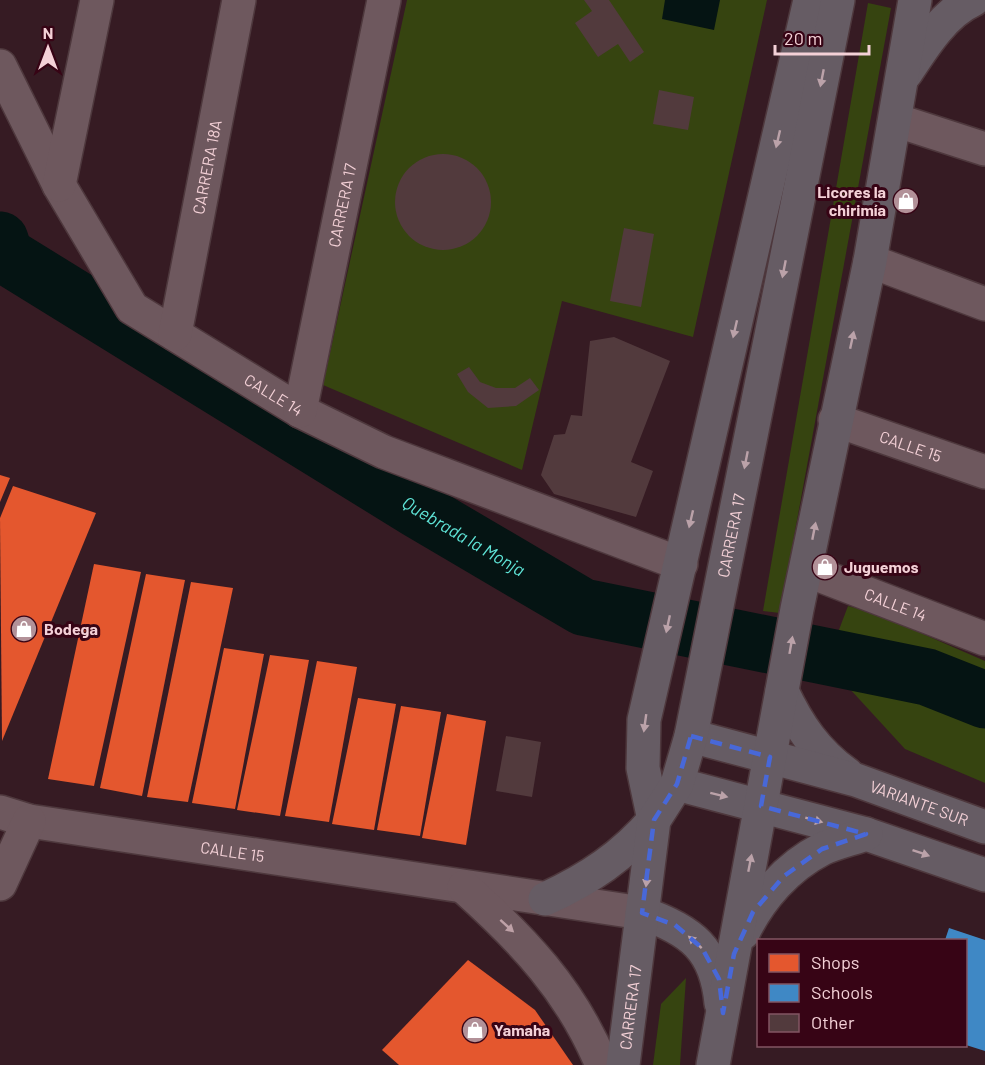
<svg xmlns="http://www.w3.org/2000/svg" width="985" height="1065" font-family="Barlow,sans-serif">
  <rect width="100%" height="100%" fill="#361b23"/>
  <g fill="#364410">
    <polygon points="407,0 767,0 693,337 562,301 522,470 323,385"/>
    <polygon points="868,3 891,8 780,613 763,611"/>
    <polygon points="848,606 877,614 985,661 985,783 905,749 838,676 834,643"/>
    <polygon points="686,978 680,1065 653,1065 661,1004"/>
  </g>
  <polygon fill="#051413" points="665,0 720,0 714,30 662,19"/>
  <g fill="#e4572e">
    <polygon points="0,475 10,478 0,502"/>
    <polygon points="13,486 96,513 2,741 0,518"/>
    <polygon points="94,564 141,572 94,786 48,779"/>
    <polygon points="146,574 185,580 142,796 100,788"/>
    <polygon points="191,582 233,588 188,802 147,797"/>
    <polygon points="224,648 264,654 235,809 192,803"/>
    <polygon points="270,655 309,660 280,816 237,810"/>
    <polygon points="317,661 357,667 329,822 285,816"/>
    <polygon points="358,698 396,704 374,830 332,824"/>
    <polygon points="401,706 441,712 420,836 377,830"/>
    <polygon points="447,714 486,721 466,845 422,838"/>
    <polygon points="468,960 535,1010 573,1065 399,1065 382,1050"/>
  </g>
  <polygon fill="#3f88c5" points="949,928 985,940 985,1051 966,1045 966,940 945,940"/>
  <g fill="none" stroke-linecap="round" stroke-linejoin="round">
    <path stroke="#051413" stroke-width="57" id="s1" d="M0,240L5,255L418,510L583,607L927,677L985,700"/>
  </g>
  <g fill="#523a3d">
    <polygon points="584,0 609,0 644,52 630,62 618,44 598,57 575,23 592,11"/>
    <polygon points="659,90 694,97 688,130 653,124"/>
    <circle cx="443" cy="202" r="48"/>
    <polygon points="624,228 654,234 641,307 610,301"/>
    <polygon points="614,337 670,361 631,462 653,471 636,517 554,494 541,475 554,435 565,434 571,415 582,416 590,341"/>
    <polygon points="469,367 480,382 496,388 515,388 530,378 539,390 516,406 488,408 468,392 457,374"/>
    <polygon points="506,736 541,742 532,797 496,791"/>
  </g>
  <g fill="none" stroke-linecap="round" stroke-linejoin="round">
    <g stroke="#4e383d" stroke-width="36">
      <g id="minor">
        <path id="s2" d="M0,66L59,185L132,308L300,411L384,452L681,564"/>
        <polyline points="895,120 985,149"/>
        <polyline points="59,185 97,0"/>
        <polyline points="870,261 985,304"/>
        <path id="s3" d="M175,334L239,0"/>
        <path id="s4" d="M300,411L384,0"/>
        <path id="s5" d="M835,420L985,472"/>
        <path id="s6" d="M806,570L985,639"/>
        <path id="s7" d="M0,812L29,821L642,913"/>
        <polyline points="0,884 29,821"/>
        <path d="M464,887C523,940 571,990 602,1065"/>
      </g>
    </g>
    <g stroke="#4e383d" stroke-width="36">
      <g id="major">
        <path d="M906,73C923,47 944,13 973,0"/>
        <path d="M782,691C798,725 816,752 847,774"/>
        <path id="s8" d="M691,736L856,780L985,827"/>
        <polyline points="677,784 866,834 985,875"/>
        <path d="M545,899C589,879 623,856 654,820L643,768L644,720L810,0"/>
        <path d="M642,913C691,930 716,949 721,1003"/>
        <path d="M743,933C760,898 787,867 822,849C835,843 852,839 866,834"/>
        <path id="s9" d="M623,1065L654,820L677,784L691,736L838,0"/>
        <polyline points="713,1065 797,609 870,261 915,0"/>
      </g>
    </g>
    <use href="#minor" stroke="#6e585e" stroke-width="33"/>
    <use href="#major" stroke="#665c64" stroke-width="33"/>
  </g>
  <defs><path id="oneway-solid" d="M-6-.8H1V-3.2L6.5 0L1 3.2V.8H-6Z" transform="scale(1.5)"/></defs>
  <g fill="#bba2a9">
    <use href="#oneway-solid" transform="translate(822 78) rotate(101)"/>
    <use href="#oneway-solid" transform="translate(778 139) rotate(103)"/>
    <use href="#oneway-solid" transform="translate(784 269) rotate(101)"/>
    <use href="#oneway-solid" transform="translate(735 329) rotate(103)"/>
    <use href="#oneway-solid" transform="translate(852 340) rotate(-78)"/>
    <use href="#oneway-solid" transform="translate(746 460) rotate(101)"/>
    <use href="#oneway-solid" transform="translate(691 519) rotate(103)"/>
    <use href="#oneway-solid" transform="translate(814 531) rotate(-79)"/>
    <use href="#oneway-solid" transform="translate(668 624) rotate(102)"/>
    <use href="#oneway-solid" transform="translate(791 645) rotate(-80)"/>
    <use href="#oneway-solid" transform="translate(645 723) rotate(98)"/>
    <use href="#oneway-solid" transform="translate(719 795) rotate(14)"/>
    <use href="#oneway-solid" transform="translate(814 820) rotate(15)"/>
    <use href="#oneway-solid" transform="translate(921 853) rotate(19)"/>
    <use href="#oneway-solid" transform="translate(750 863) rotate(-79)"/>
    <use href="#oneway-solid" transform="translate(647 878) rotate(97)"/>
    <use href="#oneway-solid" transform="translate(695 942) rotate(-138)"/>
  </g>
  <use fill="#bea1a7" href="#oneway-solid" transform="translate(507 926) rotate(42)"/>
  <path fill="none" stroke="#4868d8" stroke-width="4.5" stroke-dasharray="12 8" stroke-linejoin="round" d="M691,736L770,757L761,806L866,834L822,849L784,876L753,912L734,954L723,1013L719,979L702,948L675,925L642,913L654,820L677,784Z"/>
  <defs>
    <g id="shop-disc" transform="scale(1.35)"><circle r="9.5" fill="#b29198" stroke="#370415"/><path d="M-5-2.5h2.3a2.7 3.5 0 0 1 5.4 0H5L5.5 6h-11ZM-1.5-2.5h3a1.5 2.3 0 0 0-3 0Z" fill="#fff"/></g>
  </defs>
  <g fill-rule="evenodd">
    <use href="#shop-disc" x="906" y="201"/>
    <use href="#shop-disc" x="825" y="567"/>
    <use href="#shop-disc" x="24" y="629"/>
    <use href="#shop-disc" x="475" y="1030"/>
  </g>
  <g text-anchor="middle" stroke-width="6" stroke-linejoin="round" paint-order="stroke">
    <g font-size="16" fill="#f4d1d7" stroke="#370415">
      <text dy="6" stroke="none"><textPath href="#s3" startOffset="170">CARRERA 18A</textPath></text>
      <text dy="6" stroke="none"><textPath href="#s4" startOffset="210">CARRERA 17</textPath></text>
      <text dy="6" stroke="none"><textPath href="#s2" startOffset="442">CALLE 14</textPath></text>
      <text dy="6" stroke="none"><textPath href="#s5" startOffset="80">CALLE 15</textPath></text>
      <text dy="6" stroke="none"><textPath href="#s9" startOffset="544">CARRERA 17</textPath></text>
      <text dy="6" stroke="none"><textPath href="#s6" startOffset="96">CALLE 14</textPath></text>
      <text dy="6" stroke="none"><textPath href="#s8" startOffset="238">VARIANTE SUR</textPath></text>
      <text dy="6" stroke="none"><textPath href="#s7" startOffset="236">CALLE 15</textPath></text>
      <text dy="6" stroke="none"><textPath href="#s9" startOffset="58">CARRERA 17</textPath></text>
    </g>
    <g font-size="16" font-weight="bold" fill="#f4d1d7" stroke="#370415" text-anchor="start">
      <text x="886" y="198" text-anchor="end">Licores la<tspan x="886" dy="18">chirimía</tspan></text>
      <text x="844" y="573">Juguemos</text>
      <text x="44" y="635">Bodega</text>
      <text x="494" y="1036">Yamaha</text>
    </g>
    <g font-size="18" font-style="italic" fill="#5fe4d7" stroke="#370415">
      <text dy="6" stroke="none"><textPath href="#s1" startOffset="554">Quebrada la Monja</textPath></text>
    </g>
  </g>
  <rect x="757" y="939" width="210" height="108" fill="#370415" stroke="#835663" stroke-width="1.5"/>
  <rect x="769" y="954" width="30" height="18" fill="#e4572e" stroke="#835663" stroke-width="1.5"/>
  <text x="811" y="969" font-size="18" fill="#f4d1d7">Shops</text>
  <rect x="769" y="984" width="30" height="18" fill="#3f88c5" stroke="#835663" stroke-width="1.5"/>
  <text x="811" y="999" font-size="18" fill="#f4d1d7">Schools</text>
  <rect x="769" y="1014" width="30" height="18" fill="#523a3d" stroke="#835663" stroke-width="1.5"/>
  <text x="811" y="1029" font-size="18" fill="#f4d1d7">Other</text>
  <g transform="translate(48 48)" stroke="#370415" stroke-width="4.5" paint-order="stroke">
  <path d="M0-4.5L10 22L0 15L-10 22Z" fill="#f4d1d7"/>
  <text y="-9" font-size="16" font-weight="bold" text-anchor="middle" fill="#f4d1d7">N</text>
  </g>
  <path d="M775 45v9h94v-9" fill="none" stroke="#f4d1d7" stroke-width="3"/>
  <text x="784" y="45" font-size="18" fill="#f4d1d7" stroke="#370415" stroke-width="4.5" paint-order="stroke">20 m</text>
</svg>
